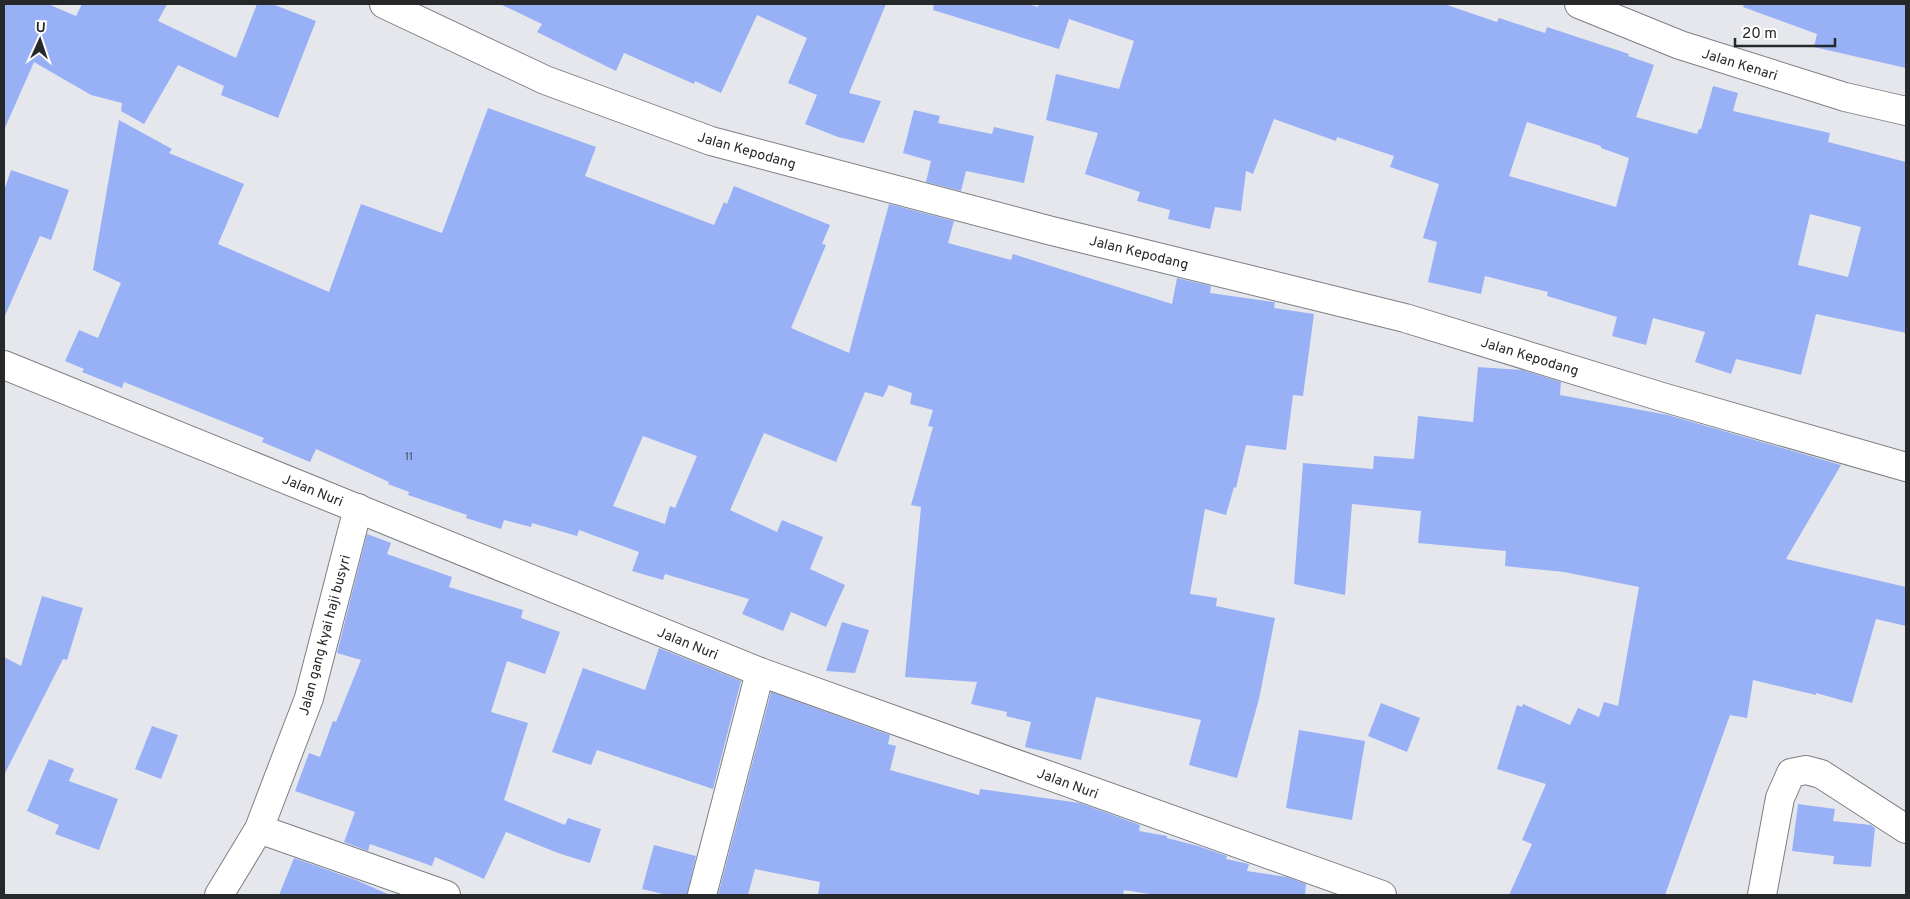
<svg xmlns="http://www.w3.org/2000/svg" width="1910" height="899" font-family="Overpass,sans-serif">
  <rect width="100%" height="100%" fill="#e5e7ec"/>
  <g fill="#98b1f6" fill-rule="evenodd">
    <polygon points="4,4 48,4 76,16 82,4 167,4 158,21 236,58 257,4 272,4 316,21 278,118 221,95 224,86 178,65 144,124 121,111 122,103 91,95 34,62 4,130"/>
    <polygon points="500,4 886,4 849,93 881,101 864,143 838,137 805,124 817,95 788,83 807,38 757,15 721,93 695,81 694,84 624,53 616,71 537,32 542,24"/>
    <path d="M934,4H1028L1038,7L1039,4H1444L1497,22L1499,18L1545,33L1547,27L1629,54L1628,56L1654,65L1636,117L1697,134L1699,129H1701L1713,86L1738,93L1733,111L1830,133L1828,142L1906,162V333L1816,314L1801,375L1736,359L1731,374L1695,362L1705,332L1653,318L1646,345L1612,336L1617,317L1547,296L1548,292L1485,276L1481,294L1428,282L1437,242L1423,238L1439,184L1390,167L1394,156L1337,137L1336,141L1274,119L1253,174L1246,171L1241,211L1215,207L1210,229L1168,219L1170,210L1137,201L1140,192L1085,174L1098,133L1046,120L1056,74L1119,89L1134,41L1069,19L1059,49L933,10ZM1527,122L1601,146V148L1629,158L1616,207L1509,176ZM1810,214L1861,227L1848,277L1798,265Z"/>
    <polygon points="1744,4 1906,4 1906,68 1814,47 1817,34 1743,7"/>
    <path d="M488,108L596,147L585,176L714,225L724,202L727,204L734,186L830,225L822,244L826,245L791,328L849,353L889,204L954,221L948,243L1011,260L1013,254L1172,304L1177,278L1211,286L1210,293L1273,302H1275L1274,308L1314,314L1303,396L1293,395L1286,450L1246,445L1236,488L1234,487L1226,515L1205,509L1190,594L1217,598L1216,606L1275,618L1259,699L1237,778L1189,765L1201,720L1096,697L1081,760L1025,747L1031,722L1006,716L1007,712L971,704L977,682L905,677L921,507L911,505L933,427L928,426L933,410L910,404L912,393L889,385L883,397L865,392L836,462L764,433L730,510L777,532L782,520L823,537L810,569L845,585L826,627L791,612L783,631L742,614L749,599L665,574L663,580L632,571L639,552L579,530L577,536L532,523L531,527L504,520L501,529L466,518L467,515L408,495L409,492L388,484L389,482L316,449L310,462L262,442L264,438L124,382L122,388L82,372L84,369L65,361L79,330L98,338L121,283L93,270L119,120L172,149L169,153L244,184L218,244L329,292L361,204L442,233ZM643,436L697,456L675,508L670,506L665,524L613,506Z"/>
    <polygon points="914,110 940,116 938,123 992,134 994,127 1034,136 1024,183 966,171 961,191 926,182 931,161 903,153"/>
    <polygon points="11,170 69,190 51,240 40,236 4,318 4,191"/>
    <polygon points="1478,367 1522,370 1561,382 1560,395 1668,415 1841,465 1786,559 1906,587 1906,626 1876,619 1852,703 1816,693 1816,695 1753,680 1747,718 1730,715 1665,895 1509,895 1532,844 1522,840 1546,784 1497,769 1517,705 1522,707 1523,704 1570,725 1578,708 1599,717 1604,702 1618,706 1639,587 1564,572 1505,566 1506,551 1418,543 1421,511 1352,504 1345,595 1294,584 1303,463 1373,469 1374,456 1414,459 1418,416 1473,422"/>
    <polygon points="367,534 391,543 387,554 452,577 449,587 523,610 521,618 560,632 545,674 507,661 491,712 528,723 504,800 565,825 568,818 601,829 590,863 558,853 506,832 484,879 435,857 432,866 370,844 368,851 344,842 355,812 295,791 309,753 320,757 333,721 336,722 361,660 337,653"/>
    <polygon points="42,596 83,608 67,660 63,659 4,775 4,657 21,666"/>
    <polygon points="842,622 869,630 855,673 826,671"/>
    <polygon points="659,648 741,681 713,789 597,750 591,765 552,752 583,668 645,690"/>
    <polygon points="771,692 890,735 888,744 896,746 890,770 979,795 980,789 1080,803 1140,825 1139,831 1167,836 1167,838 1198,846 1227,856 1226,859 1249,864 1247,871 1287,877 1306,884 1305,895 1156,895 1124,890 1123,895 818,895 820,882 755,869 748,895 718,895"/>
    <polygon points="1381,703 1420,718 1407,752 1368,736"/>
    <polygon points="152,726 178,735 161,779 135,769"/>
    <polygon points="1299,730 1365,741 1352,820 1286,808"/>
    <polygon points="49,759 74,769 69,781 118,799 99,850 55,834 59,825 27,811"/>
    <polygon points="1798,804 1835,809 1833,821 1871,825 1875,828 1871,867 1833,864 1834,856 1792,851"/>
    <polygon points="654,845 696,856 687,895 667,895 642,889"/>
    <polygon points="294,858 356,880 390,895 279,895"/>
  </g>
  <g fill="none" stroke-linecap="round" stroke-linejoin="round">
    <g stroke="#7d7e83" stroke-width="30">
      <g id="minor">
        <polyline points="384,4 545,80 711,141 1048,230 1405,318 1662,397 1906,467"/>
        <polyline points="1579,4 1680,45 1845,97 1906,111"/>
        <polyline points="259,829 446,895"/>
        <polyline points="219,895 259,829 309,698 358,508"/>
        <polyline points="702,895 760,672"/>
        <polyline points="1762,895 1780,798 1791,773 1806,770 1821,774 1906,829"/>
      </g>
    </g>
    <g stroke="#7d7e83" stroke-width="30">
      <polyline id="tertiary" points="4,365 760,672 1382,895"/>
    </g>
    <use href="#minor" stroke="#fff" stroke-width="28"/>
    <use href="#tertiary" stroke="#fff" stroke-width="28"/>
  </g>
  <g text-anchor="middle" stroke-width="4" stroke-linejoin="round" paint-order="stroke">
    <g font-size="11" fill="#434a5c">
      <text x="409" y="460">11</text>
    </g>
    <g font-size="14" fill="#272829" stroke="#fff">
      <text transform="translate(1740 64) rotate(17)" y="5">Jalan Kenari</text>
      <text transform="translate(747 150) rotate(16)" y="5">Jalan Kepodang</text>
      <text transform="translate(1139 252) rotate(14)" y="5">Jalan Kepodang</text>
      <text transform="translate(1530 356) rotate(17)" y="5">Jalan Kepodang</text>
      <text transform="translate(313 490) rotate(22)" y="5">Jalan Nuri</text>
      <text transform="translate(324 635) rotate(-75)" y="5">Jalan gang kyai haji busyri</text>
      <text transform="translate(688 643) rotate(22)" y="5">Jalan Nuri</text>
      <text transform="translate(1068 783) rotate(20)" y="5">Jalan Nuri</text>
    </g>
  </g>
  <rect width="1910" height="899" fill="none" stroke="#272829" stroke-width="10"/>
  <g transform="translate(40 40) rotate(3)" stroke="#ffffff" stroke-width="4" paint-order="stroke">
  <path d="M0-4L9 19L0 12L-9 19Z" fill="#272829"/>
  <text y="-8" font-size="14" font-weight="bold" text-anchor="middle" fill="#272829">U</text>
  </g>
  <path d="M1735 38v8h100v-8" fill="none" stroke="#272829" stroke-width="2.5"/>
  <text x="1742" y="38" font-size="15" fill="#272829" stroke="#ffffff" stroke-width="4" paint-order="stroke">20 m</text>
</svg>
